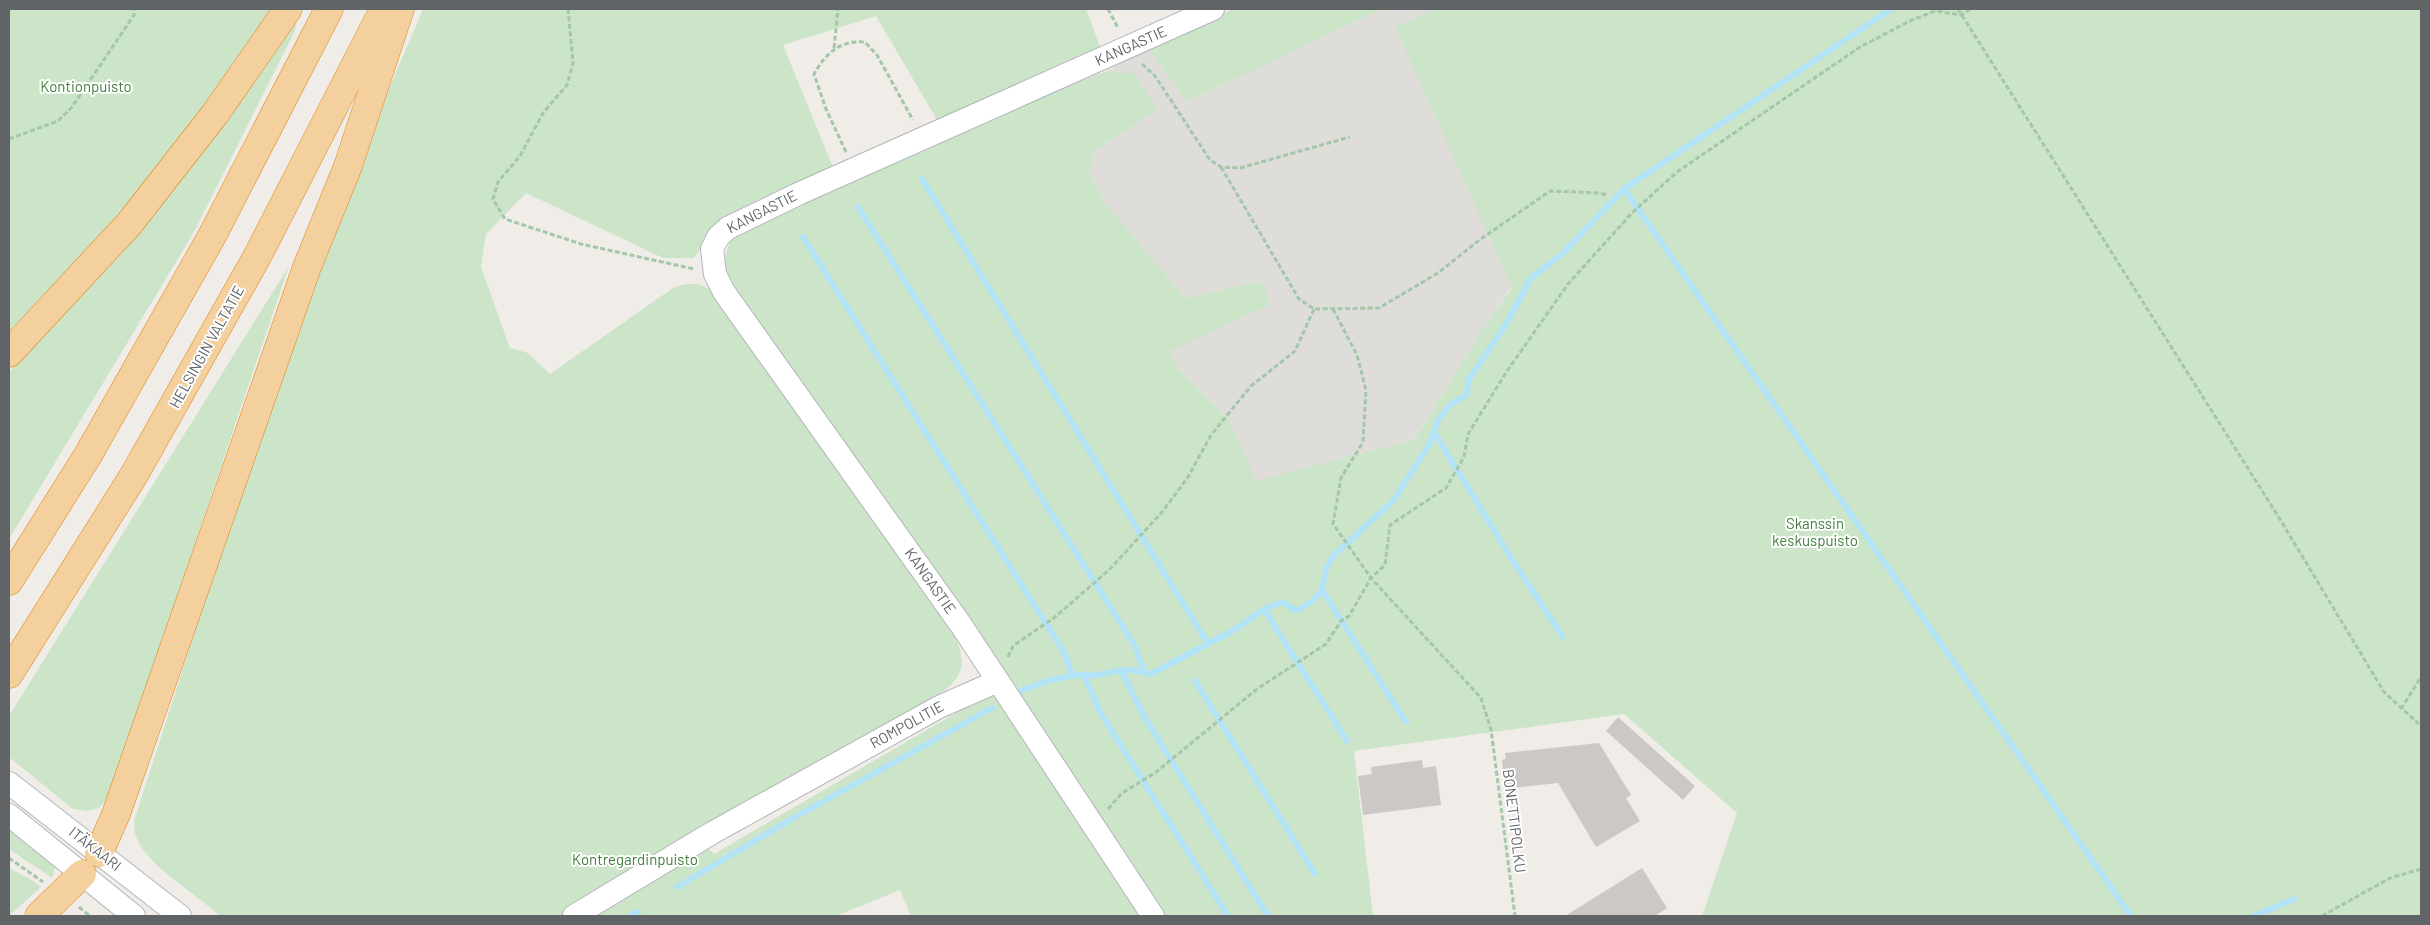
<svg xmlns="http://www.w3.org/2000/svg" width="2430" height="925" font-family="Barlow,sans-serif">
  <rect width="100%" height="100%" fill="#f0ede8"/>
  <polygon fill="#dfddda" points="1382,9 1475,9 1586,182 1485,325 1380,494 1264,530 1229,420 1177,367 1169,351 1262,281 1185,298 1104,201 1089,170 1096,150 1157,110 1135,75 1107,71 1148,48 1187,102"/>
  <g fill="#cce4c8">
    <polygon points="9,9 270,9 222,83 125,206 9,335"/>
    <path d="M423,9H1086L1100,47L937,120L876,16L783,45L833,167L716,227L694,258H663L526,193L486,234L481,267L510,348L528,353L550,374L673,288C702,278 707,287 728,306L955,636C967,665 964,676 939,695L694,835L714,854L973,703L998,672L735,290C722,265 721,251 740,229L982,119L1107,71L1135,74L1157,110L1096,150L1089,170L1104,201L1185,298L1262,281L1270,305L1169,351L1177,367L1229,420L1256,481L1414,440L1485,325L1512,288L1395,27L1435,9H2421V916H1702L1737,813L1624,714L1354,751L1373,916H911L900,890L836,916H220C198,895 145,865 136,836C134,832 135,825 134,821L250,460L389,89Z"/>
    <polygon points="1233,9 1382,9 1187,102 1148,48"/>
    <polygon points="295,19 296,27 291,39 194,232 9,539 9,372 137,233"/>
    <polygon points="289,266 109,797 99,808 88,811 73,809 9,757 9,716"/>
    <polygon points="9,828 53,863 55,867 52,878 9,849"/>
    <polygon points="9,868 32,880 41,887 9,916"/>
  </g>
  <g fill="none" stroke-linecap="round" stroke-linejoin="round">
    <g stroke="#b2e3f7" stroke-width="6">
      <polyline points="922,179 1208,644"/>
      <polyline points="1624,189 2131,916"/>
      <polyline points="858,207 1135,646 1144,672"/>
      <polyline points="803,237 1065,654 1072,676"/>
      <polyline points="1434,432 1508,553 1563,637"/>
      <polyline points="1322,590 1406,722"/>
      <polyline points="1264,609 1347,741"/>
      <polyline points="1121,670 1145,718 1268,916"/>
      <polyline points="1084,675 1100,712 1228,916"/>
      <polyline points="1195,681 1315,874"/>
      <path d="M1018,692C1037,684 1058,677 1078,675C1085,674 1091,676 1098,675C1120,670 1128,667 1151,674L1234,630L1264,609L1283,602L1296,611L1311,602L1322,590L1326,568L1334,555L1393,501L1429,445L1438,420L1451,404L1466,395L1469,379L1506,324L1531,278L1561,255L1624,189L1891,9"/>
      <polyline points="677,887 790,820 992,708"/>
      <polyline points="630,916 638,912"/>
      <polyline points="2254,916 2294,899"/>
    </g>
  </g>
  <g fill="#ccc8c5">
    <polygon points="1618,717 1695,786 1683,800 1606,731"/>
    <polygon points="1599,743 1631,795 1626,798 1640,821 1596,847 1558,783 1505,789 1502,760 1506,759 1505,753"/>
    <polygon points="1422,760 1423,768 1436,766 1441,805 1363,815 1358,776 1372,774 1371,767"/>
    <polygon points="1642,868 1667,908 1655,916 1565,916"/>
  </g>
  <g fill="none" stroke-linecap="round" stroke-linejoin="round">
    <g stroke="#b3b6b9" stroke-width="24">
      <g id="minor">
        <polyline points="998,681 961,625 724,292 715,274 712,249 718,237 728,228 798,194 1213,9"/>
        <polyline points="9,783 180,916"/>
        <polyline points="9,815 134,916"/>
        <polyline points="574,916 712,833 939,707 998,681 1153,916"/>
      </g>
    </g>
    <g stroke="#e08418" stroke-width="29">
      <g id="highway">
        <polyline points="9,353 129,224 215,114 288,9"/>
        <polyline points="9,581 88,455 212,236 329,9"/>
        <polyline points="9,674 134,475 258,255 384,9"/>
        <polyline points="99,853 116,814 307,267 348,166 400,9"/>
        <polyline points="39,916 82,874"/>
      </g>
    </g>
    <g stroke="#a3c7a8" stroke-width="3" stroke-dasharray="5 2.5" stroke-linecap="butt">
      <polyline points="568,9 573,63 567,85 543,113 520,156 498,182 493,199 505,219 581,244 694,269"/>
      <polyline points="1108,9 1118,28"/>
      <polyline points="1958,9 2278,516 2384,692 2421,726"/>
      <polyline points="834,48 838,9"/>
      <polyline points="1142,64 1155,76 1210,160 1221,167 1240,168 1350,137"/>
      <polyline points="9,139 58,121 72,107 134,15 134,9"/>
      <path d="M846,152L826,109L814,74C826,53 840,40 865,42L877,55L913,120"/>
      <polyline points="1221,167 1299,299 1314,309 1379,308 1438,273 1478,241 1550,191 1599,193 1607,195"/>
      <polyline points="1333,309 1357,355 1366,390 1363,442 1341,478 1333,524 1371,578 1481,698 1491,729 1515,916"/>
      <polyline points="1008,657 1013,646 1055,617 1109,570 1163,511 1188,477 1211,435 1251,386 1295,351 1314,309"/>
      <polyline points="2401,709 2421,677"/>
      <polyline points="1108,809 1122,793 1155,773 1257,689 1326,644 1341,621 1349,616 1371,578 1385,565 1390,525 1446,488 1464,457 1468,434 1507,371 1568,284 1632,213 1677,172 1860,47 1910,21 1935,11 1962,15 1970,9"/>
      <polyline points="9,858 43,882"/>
      <polyline points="79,907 90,916"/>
      <polyline points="2322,916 2390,878 2421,869"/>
    </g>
    <use href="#minor" stroke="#fff" stroke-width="22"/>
    <use href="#highway" stroke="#f3d09d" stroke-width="28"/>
  </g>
  <g text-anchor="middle" stroke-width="4" stroke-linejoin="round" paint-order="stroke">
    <g font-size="15" fill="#606467" stroke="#fff">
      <text transform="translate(1131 46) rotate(-24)" y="5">KANGASTIE</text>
      <text transform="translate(762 212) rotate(-27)" y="5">KANGASTIE</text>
      <text transform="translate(207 347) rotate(-61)" y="5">HELSINGIN VALTATIE</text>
      <text transform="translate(930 581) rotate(55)" y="5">KANGASTIE</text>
      <text transform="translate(907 725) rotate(-29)" y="5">ROMPOLITIE</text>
      <text transform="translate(1514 821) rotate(83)" y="5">BONETTIPOLKU</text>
      <text transform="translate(95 849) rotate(38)" y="5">ITÄKAARI</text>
    </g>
    <g font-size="15" fill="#447f3e" stroke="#fff">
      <text x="86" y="92">Kontionpuisto</text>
      <text x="1815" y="529">Skanssin<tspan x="1815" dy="17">keskuspuisto</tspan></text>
      <text x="635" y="865">Kontregardinpuisto</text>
    </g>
  </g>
  <rect width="2430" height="925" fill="none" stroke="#606467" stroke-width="20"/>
</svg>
